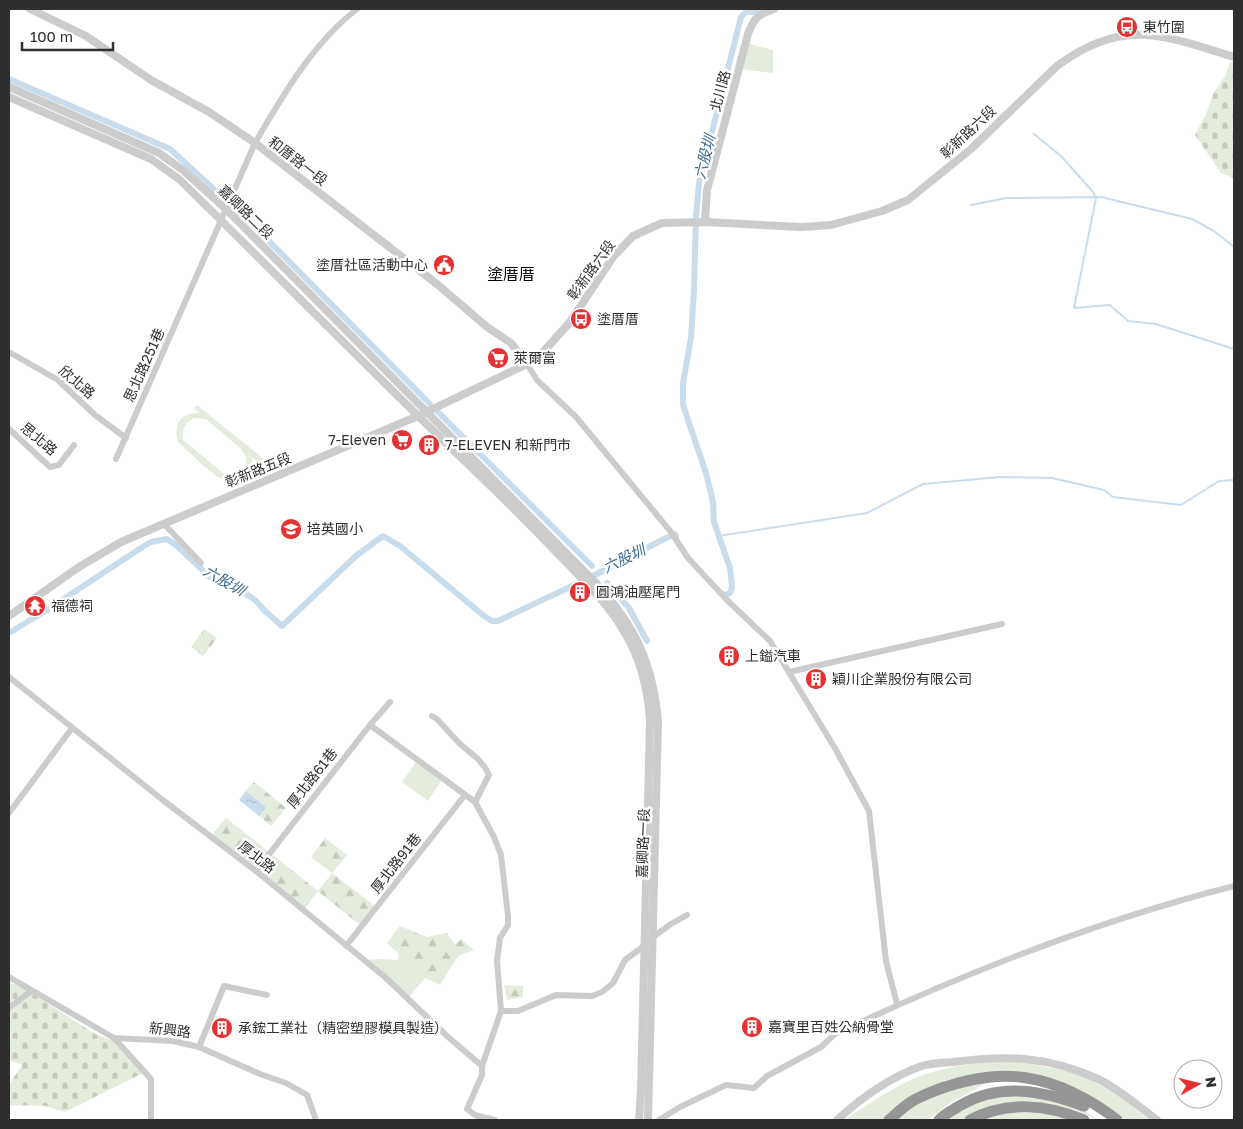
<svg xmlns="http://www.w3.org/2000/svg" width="1243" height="1129" font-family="'Golos Text','Noto Sans TC',sans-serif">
  <defs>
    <pattern id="forest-firs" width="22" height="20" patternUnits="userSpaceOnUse" patternTransform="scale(1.25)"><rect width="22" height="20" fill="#e4ecdd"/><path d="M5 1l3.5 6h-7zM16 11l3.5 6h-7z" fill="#c4cbbe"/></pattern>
    <pattern id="cemetery-stones" width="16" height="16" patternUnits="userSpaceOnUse" patternTransform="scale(1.25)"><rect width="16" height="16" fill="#e4ecdd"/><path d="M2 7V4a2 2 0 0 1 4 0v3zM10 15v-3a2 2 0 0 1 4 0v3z" fill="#c4cbbe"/></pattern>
    <pattern id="water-ripples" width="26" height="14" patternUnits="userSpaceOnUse" patternTransform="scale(1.25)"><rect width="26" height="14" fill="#c9dcec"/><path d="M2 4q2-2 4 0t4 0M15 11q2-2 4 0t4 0" fill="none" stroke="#adbdcb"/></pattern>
  </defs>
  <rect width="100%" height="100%" fill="#fff"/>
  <g fill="#e4ecdd" fill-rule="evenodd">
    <polygon points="746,43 773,50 773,73 740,69"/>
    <path d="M197,405L270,464L265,468L252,457C253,465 250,472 243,477C236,480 226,482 220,478C208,471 189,452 178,442C173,424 180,413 199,413L194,408ZM195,418L206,419L241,449L246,456V466L240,474L230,476L224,474L183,440C182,429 185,422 195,418Z"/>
    <polygon points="416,762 441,781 428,801 402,782"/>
    <polygon points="318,848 340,864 332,873 311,857"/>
    <polygon points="381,959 398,960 425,978 409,997 363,960"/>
    <path d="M1018,1061L1079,1074L1118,1095L1149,1120H1125L1119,1115L1070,1088L969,1076L950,1079L935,1085L955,1088L988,1082L949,1104L928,1120H845C854,1112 866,1106 877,1099C925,1067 962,1063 1018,1061Z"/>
    <polygon points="1008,1093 1076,1106 1100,1120 1079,1113 979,1110 962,1120 946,1120 968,1106"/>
    <polygon points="1017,1112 1049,1114 1071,1120 986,1120 999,1115"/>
  </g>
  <g fill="url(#forest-firs)">
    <polygon points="204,629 217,638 203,656 191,647"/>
    <polygon points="254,782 286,808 271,826 259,816 266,807 246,791"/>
    <polygon points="226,818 269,852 257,868 211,836"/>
    <polygon points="325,838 347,855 340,864 318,848"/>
    <polygon points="273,855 318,891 332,873 375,906 360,925 318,891 303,910 260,874 261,870"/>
    <polygon points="400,926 427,937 447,933 455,945 461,939 474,950 458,956 440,985 425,978 398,960 399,954 387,943"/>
    <polygon points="504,985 523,986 523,997 507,1000"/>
  </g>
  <g fill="url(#cemetery-stones)">
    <polygon points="1230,62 1234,62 1234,180 1231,177 1221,173 1195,135 1206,114 1214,92 1225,76"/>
    <polygon points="9,982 27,990 95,1034 117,1042 143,1073 65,1112 45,1106 9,1105 9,1085 22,1065 9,1060"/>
  </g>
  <polygon fill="url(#water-ripples)" points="246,791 266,807 259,816 239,800"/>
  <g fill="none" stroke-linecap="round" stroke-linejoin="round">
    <g stroke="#c9dcec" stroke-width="2">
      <polyline points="1034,134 1062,157 1093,192 1096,198 1074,308 1110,305 1128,321 1156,324 1234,349"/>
      <polyline points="971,205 1007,198 1101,197 1192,219 1214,231 1234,247"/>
      <polyline points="718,536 867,513 923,484 1000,477 1052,478 1104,490 1113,497 1181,505 1219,481 1234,480"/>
    </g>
    <g stroke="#c9dcec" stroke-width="6">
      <polyline points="9,79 170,149 255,227 430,404"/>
      <polyline points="438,412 592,566"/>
      <polyline points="607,583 629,608 647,641"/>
      <polyline points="720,593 725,595 730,593 732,587 730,568 714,522 713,502 706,473 683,405 683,383 691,338 694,289 696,217 699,183 741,17 746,12 754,12 760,9"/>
      <polyline points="9,633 50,608 144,546 151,542 167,539 177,546 210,577 223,584 235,586 255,600 265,611 282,626 357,555 383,536 400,546 484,616 492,621 498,621 593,576 664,539 675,534 676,536"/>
    </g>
    <g stroke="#ccc" stroke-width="6">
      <polyline points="9,352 58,380 95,415 126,438"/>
      <polyline points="527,364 537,380 576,417 671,532 688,558 728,601 770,641 836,750 869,811 886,961 897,1004"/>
      <polyline points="9,429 50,467 59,465 74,445"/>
      <path d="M116,459L255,143C283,95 313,43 357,9"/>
      <polyline points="163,523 201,563"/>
      <polyline points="576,598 591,588"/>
      <polyline points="789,672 1002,624"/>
      <polyline points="9,677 164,801 256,871 386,978 448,1037 482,1066"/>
      <polyline points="432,716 437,719 459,743 478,759 486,769 489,775 475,802"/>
      <polyline points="370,725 475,802 494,837 501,855 508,916 508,925 500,938 497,961 501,1011 482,1066 482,1075 467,1109 475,1115 495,1120"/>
      <polyline points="9,813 72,728"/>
      <polyline points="256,871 370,725 390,702"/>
      <polyline points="346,946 465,795"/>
      <polyline points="9,977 114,1038 173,1041 199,1047 260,1074 286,1083 307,1095 316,1120"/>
      <polyline points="9,1008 31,991"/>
      <polyline points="501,1011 518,1011 556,995 592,996 602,992 613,983 625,960 644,946 653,937 671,924 687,915"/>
      <polyline points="114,1038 151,1079 151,1120"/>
      <polyline points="199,1047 224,986 267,995"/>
      <path d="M659,1120L680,1107L726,1085L754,1088L767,1076L821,1047L835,1034C964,973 1096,921 1234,886"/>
    </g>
    <g stroke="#ccc" stroke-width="8">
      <polyline points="30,9 86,36 151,80 209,112 255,143 437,284 487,327 511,343 527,364"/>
      <path d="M9,87L159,153L184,171L226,209L596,583C635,626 653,663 658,722L648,1120"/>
      <path d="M9,97L151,159L179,179C269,267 357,357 448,445C486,481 524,518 561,557C582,579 606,601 622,628C640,656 648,688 650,721L641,1090L639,1120"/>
      <path d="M705,222L707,190L748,34C754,18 758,14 774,9"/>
      <path d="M9,616L79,567L121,542L418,416L527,364L544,351L570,322L613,257L633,236L662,223L705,222L802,227L831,225L882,211L908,200L971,149L1057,66C1123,17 1163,35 1234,57"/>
      <path d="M837,1120C860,1099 889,1078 919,1067C929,1063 942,1063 953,1062C1006,1055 1048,1056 1098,1079C1119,1089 1138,1106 1157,1120"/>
    </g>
    <g stroke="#969696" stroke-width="11">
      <path d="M889,1120C897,1113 906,1104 916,1099C948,1083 991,1072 1027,1078C1059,1083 1092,1100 1117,1120"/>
      <path d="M939,1120C946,1113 953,1110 961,1105C1001,1082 1043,1091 1084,1106"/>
      <path d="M970,1120C1006,1101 1047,1104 1084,1120"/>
    </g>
  </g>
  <defs>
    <g id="bus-disc" transform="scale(1.125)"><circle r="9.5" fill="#e63133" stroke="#fff"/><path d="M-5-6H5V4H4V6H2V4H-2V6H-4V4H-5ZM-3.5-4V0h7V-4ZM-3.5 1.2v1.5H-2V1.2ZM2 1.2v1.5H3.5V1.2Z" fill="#fff"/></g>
    <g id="civic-disc" transform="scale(1.125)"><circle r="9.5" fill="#e63133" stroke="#fff"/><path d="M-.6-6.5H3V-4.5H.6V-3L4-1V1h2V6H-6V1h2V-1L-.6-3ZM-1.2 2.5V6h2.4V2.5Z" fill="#fff"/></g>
    <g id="supermarket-disc" transform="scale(1.125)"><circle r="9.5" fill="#e63133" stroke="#fff"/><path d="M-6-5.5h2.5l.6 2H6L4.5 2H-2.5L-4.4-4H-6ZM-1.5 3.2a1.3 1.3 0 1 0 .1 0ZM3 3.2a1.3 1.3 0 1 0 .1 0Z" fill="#fff"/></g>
    <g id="building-disc" transform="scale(1.125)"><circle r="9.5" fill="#e63133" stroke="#fff"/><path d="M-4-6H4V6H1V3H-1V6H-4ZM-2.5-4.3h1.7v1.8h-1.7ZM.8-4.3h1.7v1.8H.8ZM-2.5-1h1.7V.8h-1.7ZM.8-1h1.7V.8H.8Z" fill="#fff"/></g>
    <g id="school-disc" transform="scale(1.125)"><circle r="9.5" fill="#e63133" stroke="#fff"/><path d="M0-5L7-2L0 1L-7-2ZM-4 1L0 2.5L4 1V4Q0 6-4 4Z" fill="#fff"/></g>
    <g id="temple-disc" transform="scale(1.125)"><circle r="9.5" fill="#e63133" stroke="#fff"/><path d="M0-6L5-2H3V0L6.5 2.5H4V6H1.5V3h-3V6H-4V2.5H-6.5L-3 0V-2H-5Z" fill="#fff"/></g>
  </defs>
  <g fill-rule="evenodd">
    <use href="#bus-disc" x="1127" y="27"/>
    <use href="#civic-disc" x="444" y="265"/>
    <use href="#bus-disc" x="581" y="319"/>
    <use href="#supermarket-disc" x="498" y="358"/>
    <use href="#supermarket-disc" x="402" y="440"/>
    <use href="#building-disc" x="429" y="445"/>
    <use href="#school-disc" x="291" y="529"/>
    <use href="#building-disc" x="580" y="592"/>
    <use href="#temple-disc" x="35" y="606"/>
    <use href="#building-disc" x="729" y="656"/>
    <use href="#building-disc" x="816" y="679"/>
    <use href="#building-disc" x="752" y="1027"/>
    <use href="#building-disc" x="222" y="1028"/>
  </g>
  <g text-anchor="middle" stroke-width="5" stroke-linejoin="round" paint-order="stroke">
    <g font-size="14" fill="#2f2f2f" stroke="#fff" text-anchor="start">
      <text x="1143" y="32">東竹圍</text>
      <text x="428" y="270" text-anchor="end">塗厝社區活動中心</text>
      <text x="597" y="324">塗厝厝</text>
      <text x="514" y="363">萊爾富</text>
      <text x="386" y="445" text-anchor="end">7-Eleven</text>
      <text x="445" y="450">7-ELEVEN 和新門市</text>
      <text x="307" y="534">培英國小</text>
      <text x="596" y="597">圓鴻油壓尾門</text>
      <text x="51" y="611">福德祠</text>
      <text x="745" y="661">上鎰汽車</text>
      <text x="832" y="684">穎川企業股份有限公司</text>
      <text x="768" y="1032">嘉寶里百姓公納骨堂</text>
      <text x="238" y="1033">承鋐工業社（精密塑膠模具製造）</text>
    </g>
    <g font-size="14" fill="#2f2f2f" stroke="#fff">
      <text transform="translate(720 91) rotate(-75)" y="5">北川路</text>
      <text transform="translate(968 132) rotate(-43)" y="5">彰新路六段</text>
      <text transform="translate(298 161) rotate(38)" y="5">和厝路一段</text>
      <text transform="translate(246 212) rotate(44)" y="5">嘉卿路二段</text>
      <text transform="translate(591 270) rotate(-54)" y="5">彰新路六段</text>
      <text transform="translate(144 365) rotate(-66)" y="5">思北路251巷</text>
      <text transform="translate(77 382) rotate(41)" y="5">欣北路</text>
      <text transform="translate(39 439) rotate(40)" y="5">思北路</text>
      <text transform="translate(258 470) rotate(-22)" y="5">彰新路五段</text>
      <text transform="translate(312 778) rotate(-52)" y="5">厚北路61巷</text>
      <text transform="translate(643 843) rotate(-88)" y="5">嘉卿路一段</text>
      <text transform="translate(257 857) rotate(38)" y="5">厚北路</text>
      <text transform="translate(396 863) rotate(-52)" y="5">厚北路91巷</text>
      <text transform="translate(170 1030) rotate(7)" y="5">新興路</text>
    </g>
    <g font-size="15" font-style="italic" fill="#3c6c92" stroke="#fff">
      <text transform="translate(705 157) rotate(-76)" y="5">六股圳</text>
      <text transform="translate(624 559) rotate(-26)" y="5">六股圳</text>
      <text transform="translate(224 581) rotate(30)" y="5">六股圳</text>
    </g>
    <g font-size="16" fill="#000" stroke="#fff">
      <text x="511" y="280">塗厝厝</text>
    </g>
  </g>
  <rect width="1243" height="1129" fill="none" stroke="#2f2f2f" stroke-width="20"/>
  <g transform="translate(1198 1084) rotate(82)"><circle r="24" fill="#ffffff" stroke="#acacac"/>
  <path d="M0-4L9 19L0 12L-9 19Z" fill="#e63133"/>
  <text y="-8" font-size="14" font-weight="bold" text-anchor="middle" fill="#2f2f2f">N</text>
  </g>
  <path d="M22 42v8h91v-8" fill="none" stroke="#2f2f2f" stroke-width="2.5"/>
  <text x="30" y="42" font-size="15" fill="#2f2f2f" stroke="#ffffff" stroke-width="4" paint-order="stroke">100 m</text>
</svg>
